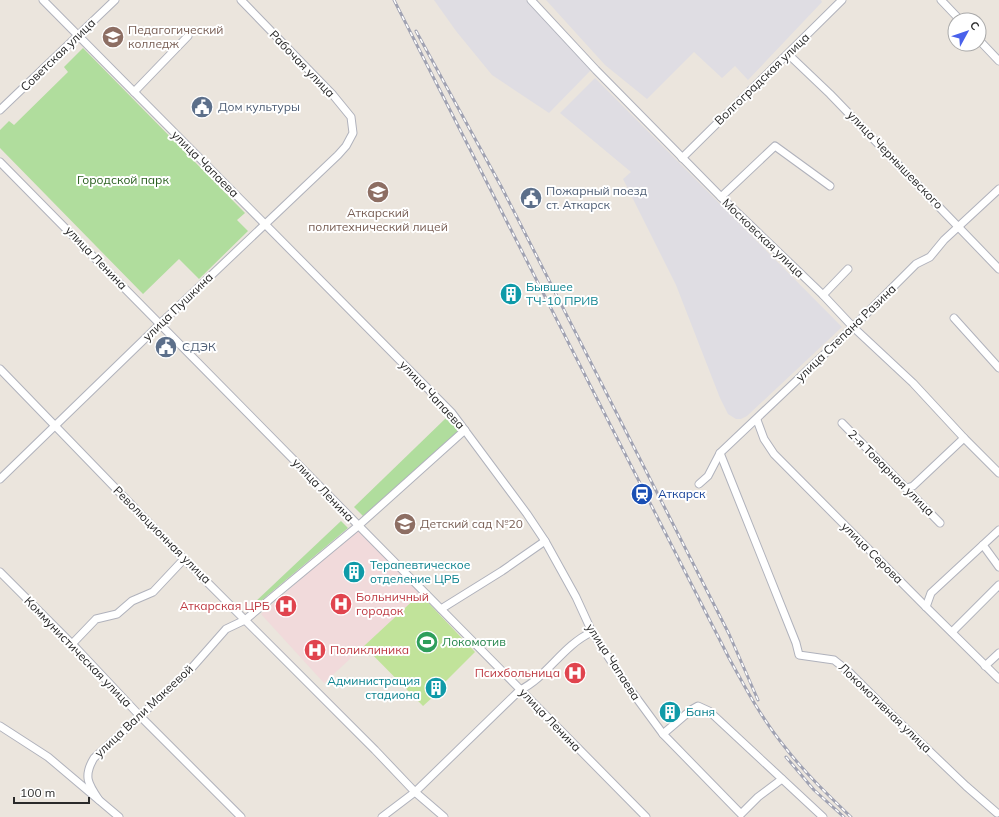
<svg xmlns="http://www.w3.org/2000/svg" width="999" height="817" font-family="Mulish,sans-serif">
  <rect width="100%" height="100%" fill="#ebe5dd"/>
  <g fill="#dfdde3">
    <polygon points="434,0 526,0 591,70 549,113 492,75 456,31"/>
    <polygon points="546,0 821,0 822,2 748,80 735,66 722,78 694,52 647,99 605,65"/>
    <polygon points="595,78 842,327 747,416 741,419 736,419 728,414 720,398 676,285 623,179 631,172 560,113"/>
  </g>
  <polygon fill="#ebe2cd" points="401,515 414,528 406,535 401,530 403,528 395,520"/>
  <polygon fill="#f1dadb" points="358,529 420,594 324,683 261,614"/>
  <g fill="#b0dd9d">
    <polygon points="83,48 245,213 237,220 248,231 199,279 179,259 143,294 0,148 0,130 9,121 14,125 68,72 64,67"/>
    <polygon points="446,418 459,431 363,516 354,507"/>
    <polygon points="341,521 348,528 256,605 254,603"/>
  </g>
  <polygon fill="#c1e39a" points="420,594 475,652 442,685 437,680 428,690 434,696 423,706 364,646"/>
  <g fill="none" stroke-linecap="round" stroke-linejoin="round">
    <g stroke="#b0b2bc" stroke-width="9">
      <g id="minor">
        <polyline points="43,0 452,413 527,514 545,541 576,597 592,632 624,681 663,734 741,814 758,797 782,779"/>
        <polyline points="531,0 596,70 721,197 823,295 853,327 913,383 964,438 999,473"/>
        <polyline points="941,0 960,20"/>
        <polyline points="979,40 999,61"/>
        <polyline points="788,54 830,94 999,269"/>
        <polyline points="134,92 188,36"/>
        <polyline points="0,110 115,0"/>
        <polyline points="682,158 842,0"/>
        <polyline points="0,162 646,817"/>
        <polyline points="721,197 775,146 830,186"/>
        <polyline points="823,295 848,269"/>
        <polyline points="954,318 999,368"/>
        <polyline points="0,369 184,559 375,750 415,792 444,817"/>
        <polyline points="757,420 764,439 774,454 926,607 999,679"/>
        <polyline points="842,423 940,523"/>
        <polyline points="720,453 796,643 799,655 834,660 848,671 897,720 966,786 997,813"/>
        <polyline points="0,479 160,324 338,155 346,146 353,133 351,117 333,95 241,0"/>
        <polyline points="699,484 708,476 720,453 853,327 916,264 930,257 944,240 999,189"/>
        <polyline points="907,488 913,486 964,438"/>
        <polyline points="983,545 999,567"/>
        <polyline points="0,572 77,649 140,716 241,817"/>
        <polyline points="926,607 931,593 999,530"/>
        <polyline points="441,609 502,571 545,541"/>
        <polyline points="952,632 999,585"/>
        <polyline points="72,644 96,619 117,614 132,601 153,592 184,559"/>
        <polyline points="985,666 999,653"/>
        <polyline points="0,726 48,757 119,817"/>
        <polyline points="663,734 691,710 698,706 709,711 823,817"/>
        <path d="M99,800C88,784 83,776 94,758L189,671L226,629L245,620L358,526L465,430"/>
        <path d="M382,817L415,792L520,690C547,677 563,645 592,632"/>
      </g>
    </g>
    <use href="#minor" stroke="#fff" stroke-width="7"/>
    <g stroke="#a0a2b2" stroke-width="3">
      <g id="rail">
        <path d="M394,0L729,658C746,689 762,719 784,746C804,772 828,795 851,817"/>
        <polyline points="416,31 502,188 729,634 758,700"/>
        <polyline points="786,757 814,790 844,817"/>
      </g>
    </g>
    <use href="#rail" stroke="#fff" stroke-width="1.5" stroke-dasharray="4.5" stroke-linecap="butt"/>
  </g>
  <defs>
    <g id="university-disc" transform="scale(1.15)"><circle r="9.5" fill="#8d6e63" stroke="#fff"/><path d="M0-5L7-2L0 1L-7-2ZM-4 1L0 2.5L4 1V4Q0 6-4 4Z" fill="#fff"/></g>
    <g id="civic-disc" transform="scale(1.15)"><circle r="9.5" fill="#5c6f8a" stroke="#fff"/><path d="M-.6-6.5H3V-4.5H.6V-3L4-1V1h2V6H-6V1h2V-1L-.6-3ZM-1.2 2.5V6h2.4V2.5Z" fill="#fff"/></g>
    <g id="school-disc" transform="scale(1.15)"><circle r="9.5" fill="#8d6e63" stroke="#fff"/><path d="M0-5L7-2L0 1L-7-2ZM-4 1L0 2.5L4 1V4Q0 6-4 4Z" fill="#fff"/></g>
    <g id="building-disc" transform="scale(1.15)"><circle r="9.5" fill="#0f9aa8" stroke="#fff"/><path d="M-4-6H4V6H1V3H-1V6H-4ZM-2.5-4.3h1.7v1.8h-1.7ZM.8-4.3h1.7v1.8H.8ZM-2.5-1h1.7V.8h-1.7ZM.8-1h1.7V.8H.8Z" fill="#fff"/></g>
    <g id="station-disc" transform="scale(1.15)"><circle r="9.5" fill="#1a4fb4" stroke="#fff"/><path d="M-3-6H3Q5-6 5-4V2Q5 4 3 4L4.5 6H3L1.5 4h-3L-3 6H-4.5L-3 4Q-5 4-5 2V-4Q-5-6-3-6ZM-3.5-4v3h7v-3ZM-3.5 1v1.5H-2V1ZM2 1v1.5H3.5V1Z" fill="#fff"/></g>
    <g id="hospital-disc" transform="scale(1.15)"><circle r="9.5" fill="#e0444e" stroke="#fff"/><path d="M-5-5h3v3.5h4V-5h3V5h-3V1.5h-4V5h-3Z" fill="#fff"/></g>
    <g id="stadium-disc" transform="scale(1.15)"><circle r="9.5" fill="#2e9e5b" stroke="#fff"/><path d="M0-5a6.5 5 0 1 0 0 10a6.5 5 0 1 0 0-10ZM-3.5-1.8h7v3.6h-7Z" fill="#fff"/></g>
  </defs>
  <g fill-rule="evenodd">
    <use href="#university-disc" x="113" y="37"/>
    <use href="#civic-disc" x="202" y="107"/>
    <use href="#school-disc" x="378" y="192"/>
    <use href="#civic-disc" x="531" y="198"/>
    <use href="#building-disc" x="511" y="294"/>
    <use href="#civic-disc" x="166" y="347"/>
    <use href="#station-disc" x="642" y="494"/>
    <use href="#school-disc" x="405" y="524"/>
    <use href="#building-disc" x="354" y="572"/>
    <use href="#hospital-disc" x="341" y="604"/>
    <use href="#hospital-disc" x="286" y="606"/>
    <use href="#stadium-disc" x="427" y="642"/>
    <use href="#hospital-disc" x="315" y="650"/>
    <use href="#hospital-disc" x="575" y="673"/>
    <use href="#building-disc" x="436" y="688"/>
    <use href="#building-disc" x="670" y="712"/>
  </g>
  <g text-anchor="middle" stroke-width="4" stroke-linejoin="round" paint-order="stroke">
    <g font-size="12" fill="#785e54" stroke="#fff" text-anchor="start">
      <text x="128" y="34">Педагогический<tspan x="128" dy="14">колледж</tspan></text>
      <text x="378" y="217" text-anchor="middle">Аткарский<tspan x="378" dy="14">политехнический лицей</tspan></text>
      <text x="420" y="528">Детский сад №20</text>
    </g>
    <g font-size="12" fill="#2a2a2a" stroke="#fff">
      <text transform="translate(58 55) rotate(-44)" y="4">Советская улица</text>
      <text transform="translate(302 64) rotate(46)" y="4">Рабочая улица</text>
      <text transform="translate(762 79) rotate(-44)" y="4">Волгоградская улица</text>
      <text transform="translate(895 160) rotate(46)" y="4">улица Чернышевского</text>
      <text transform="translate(205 164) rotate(45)" y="4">улица Чапаева</text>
      <text transform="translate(763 238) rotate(44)" y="4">Московская улица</text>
      <text transform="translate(96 258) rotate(46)" y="4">улица Ленина</text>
      <text transform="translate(178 307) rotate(-44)" y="4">улица Пушкина</text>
      <text transform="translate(846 333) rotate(-44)" y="4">улица Степана Разина</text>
      <text transform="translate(432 395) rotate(47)" y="4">улица Чапаева</text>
      <text transform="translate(891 473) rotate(45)" y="4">2-я Товарная улица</text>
      <text transform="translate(323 490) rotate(46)" y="4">улица Ленина</text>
      <text transform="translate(162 535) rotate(45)" y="4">Революционная улица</text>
      <text transform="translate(872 553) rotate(45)" y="4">улица Серова</text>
      <text transform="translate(78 652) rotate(46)" y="4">Коммунистическая улица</text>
      <text transform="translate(613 662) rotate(57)" y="4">улица Чапаева</text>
      <text transform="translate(885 708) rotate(44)" y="4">Локомотивная улица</text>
      <text transform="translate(144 711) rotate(-43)" y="4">улица Вали Макеевой</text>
      <text transform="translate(550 720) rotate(46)" y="4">улица Ленина</text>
    </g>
    <g font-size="12" fill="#4e5e75" stroke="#fff" text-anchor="start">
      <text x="218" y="111">Дом культуры</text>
      <text x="546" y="195">Пожарный поезд<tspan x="546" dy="14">ст. Аткарск</tspan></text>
      <text x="182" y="351">СДЭК</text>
    </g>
    <g font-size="12" fill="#2b6020" stroke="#fff">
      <text x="123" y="184">Городской парк</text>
    </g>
    <g font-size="12" fill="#0d838f" stroke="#fff" text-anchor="start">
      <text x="526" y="291">Бывшее<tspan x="526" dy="14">ТЧ-10 ПРИВ</tspan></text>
      <text x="370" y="569">Терапевтическое<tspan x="370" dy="14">отделение ЦРБ</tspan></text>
      <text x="420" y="685" text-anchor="end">Администрация<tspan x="420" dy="14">стадиона</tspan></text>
      <text x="686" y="716">Баня</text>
    </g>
    <g font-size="12" fill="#164399" stroke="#fff" text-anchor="start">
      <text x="658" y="498">Аткарск</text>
    </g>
    <g font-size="12" fill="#be3a42" stroke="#fff" text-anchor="start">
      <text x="356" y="601">Больничный<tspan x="356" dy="14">городок</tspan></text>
      <text x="270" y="610" text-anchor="end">Аткарская ЦРБ</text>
      <text x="330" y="654">Поликлиника</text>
      <text x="560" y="677" text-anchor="end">Психбольница</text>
    </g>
    <g font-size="12" fill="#27864d" stroke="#fff" text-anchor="start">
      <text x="442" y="646">Локомотив</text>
    </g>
  </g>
  <g transform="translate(967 32) rotate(50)"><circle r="19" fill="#ffffff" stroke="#aaaaaa"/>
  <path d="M0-3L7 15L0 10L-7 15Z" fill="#4961eb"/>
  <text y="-6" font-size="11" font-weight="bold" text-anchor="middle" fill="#2a2a2a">С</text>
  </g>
  <path d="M14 797v6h75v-6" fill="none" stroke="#2a2a2a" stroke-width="2"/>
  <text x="20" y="797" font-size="12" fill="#2a2a2a" stroke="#ffffff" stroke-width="3" paint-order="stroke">100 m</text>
</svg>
